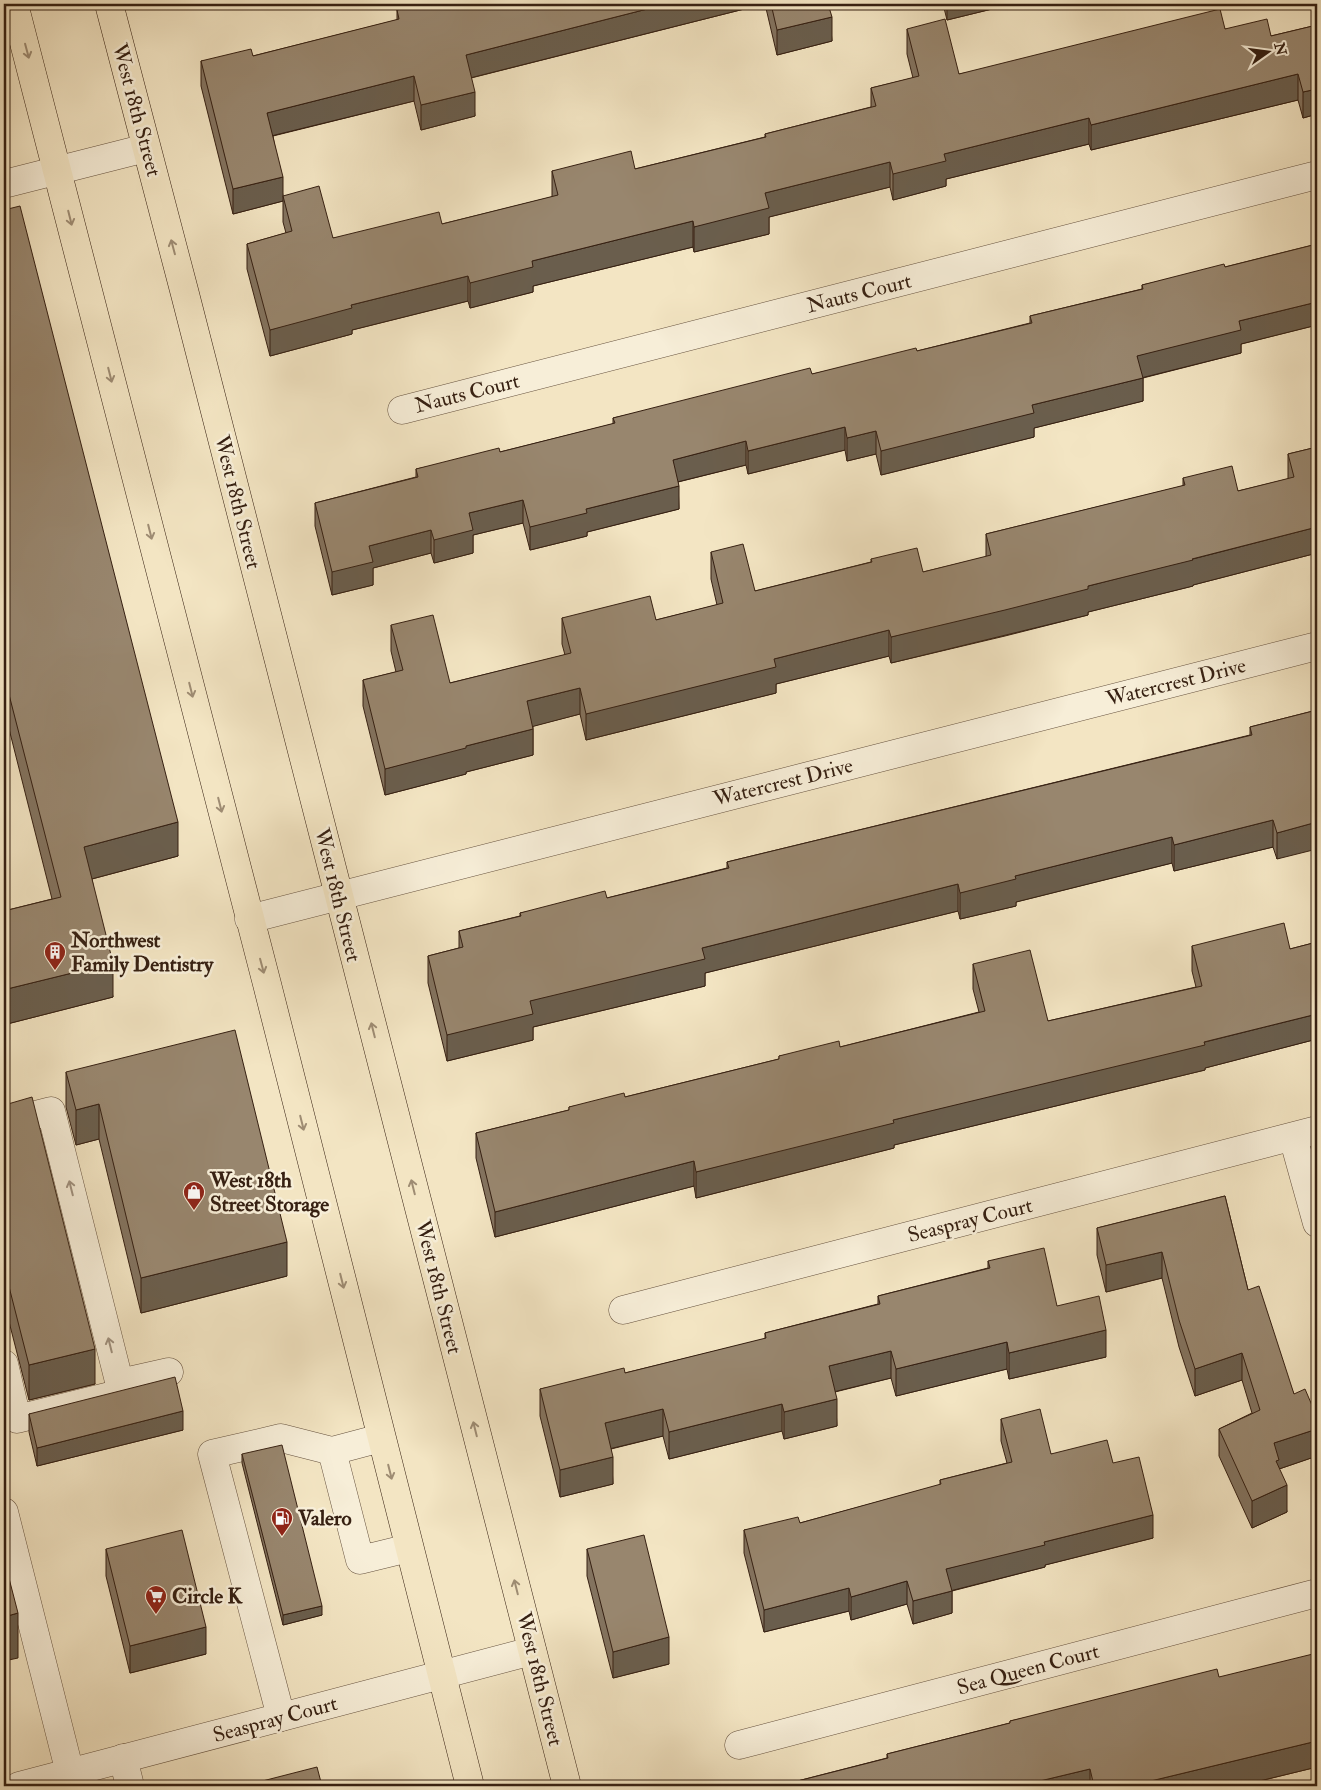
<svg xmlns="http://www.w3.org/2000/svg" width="1321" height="1790" font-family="'IM FELL Double Pica',serif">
  <rect width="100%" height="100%" fill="#f3e5c3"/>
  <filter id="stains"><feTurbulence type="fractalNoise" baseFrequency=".004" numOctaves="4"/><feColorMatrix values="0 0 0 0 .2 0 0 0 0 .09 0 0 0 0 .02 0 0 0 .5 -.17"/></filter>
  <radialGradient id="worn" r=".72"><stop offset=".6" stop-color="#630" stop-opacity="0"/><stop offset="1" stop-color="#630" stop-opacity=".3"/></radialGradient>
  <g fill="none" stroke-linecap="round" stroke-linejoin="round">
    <g stroke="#65513e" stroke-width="29">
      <g id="minor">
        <polyline points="4,184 146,148"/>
        <polyline points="402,410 1317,175"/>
        <polyline points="249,919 1317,646"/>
        <polyline points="4,1123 51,1111 122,1393 17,1419 4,1364"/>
        <polyline points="1293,1137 1317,1223"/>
        <polyline points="623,1310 1317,1130"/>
        <polyline points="120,1383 169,1372"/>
        <polyline points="332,1451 360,1560 409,1548"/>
        <polyline points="4,1512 70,1773"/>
        <polyline points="281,1717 212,1454 281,1438 332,1451 381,1438"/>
        <polyline points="739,1745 1317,1593"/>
        <polyline points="123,1758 130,1786"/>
        <polyline points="19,1786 532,1651"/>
      </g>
    </g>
    <g stroke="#362012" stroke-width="29">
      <g id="major">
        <polyline points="14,4 267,984 470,1786"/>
        <polyline points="109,4 185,294 567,1786"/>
      </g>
    </g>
    <use href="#minor" stroke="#f7eed8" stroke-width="28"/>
    <use href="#major" stroke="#f3e5c3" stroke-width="28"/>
  </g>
  <g fill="#83735f" stroke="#362012">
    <polygon points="421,4 764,4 471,78 475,116 421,130 414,101 273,136 283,196 333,238 442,224 552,197 552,171 635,169 765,137 765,134 871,107 871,88 913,78 907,54 907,29 959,74 1225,29 1271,36 1317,25 1317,114 1303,118 1298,100 1091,150 1089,144 946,179 946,186 893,200 890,187 769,217 769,234 694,252 693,247 533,286 533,292 470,308 468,301 352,330 352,334 270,356 247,269 247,244 286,233 283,222 283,201 233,214 201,86 201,61 253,56 397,20 397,10"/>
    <polygon points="765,4 843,4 829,7 832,41 777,55"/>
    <polygon points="943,4 992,4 992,9 947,20"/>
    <polygon points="4,210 178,856 92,879 113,997 7,1024 4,1009 4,911 52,899 4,709"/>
    <polygon points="1317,244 1317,325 1241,344 1241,353 1143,378 1143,401 1034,428 1034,437 881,475 876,454 847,461 845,450 748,474 746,465 678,482 679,509 587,532 587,536 530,550 523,523 473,535 473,553 434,563 431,553 373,568 373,585 332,595 315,526 315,503 416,477 416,469 500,452 613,424 613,418 917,351 1030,323 1030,316 1142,289 1142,285 1225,267"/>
    <polygon points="1317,447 1317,553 1193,585 1193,586 1088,612 1088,615 1005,636 891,663 889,656 776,684 776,693 586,740 580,714 533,726 533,755 466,772 466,774 385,795 363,706 363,680 396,672 391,651 391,625 450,683 565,655 562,644 562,618 656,620 717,605 711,579 711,552 755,591 871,562 871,559 923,572 986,557 986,534 1183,486 1183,478 1238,491 1288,479 1288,454"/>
    <polygon points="1317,710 1277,859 1273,847 1174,871 1172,863 1016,902 1016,906 960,919 958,911 705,973 705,986 533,1027 533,1040 447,1061 428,983 428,956 459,948 459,931 520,916 520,913 607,898 727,868 727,862 1250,735 1250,727"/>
    <polygon points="1317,942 1317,1039 1205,1068 1205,1070 894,1145 894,1148 696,1198 694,1186 495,1237 476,1158 476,1133 569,1110 569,1107 625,1097 779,1059 779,1056 840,1047 979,1012 973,989 973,964 1048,1021 1196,987 1192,971 1192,946 1290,949"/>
    <polygon points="66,1072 287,1276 141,1313 99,1139 76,1145 66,1107"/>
    <polygon points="4,1103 8,1104 95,1384 29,1400 4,1302"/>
    <polygon points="1225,1196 1248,1290 1294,1394 1317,1417 1317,1456 1279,1469 1287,1512 1252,1528 1219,1456 1219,1429 1252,1413 1242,1380 1195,1396 1179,1347 1162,1278 1106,1292 1097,1255 1097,1228"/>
    <polygon points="988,1261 1057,1306 1106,1357 1009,1379 1007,1369 896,1396 891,1378 835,1392 837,1426 784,1439 782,1431 669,1459 663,1436 611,1449 613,1484 560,1497 540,1416 540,1389 625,1373 765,1339 765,1333 878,1304 878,1296 988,1268"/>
    <polygon points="29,1414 183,1430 37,1466 29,1432"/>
    <polygon points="1001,1419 1051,1454 1113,1463 1153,1538 1045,1565 1045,1567 952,1591 952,1613 913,1624 907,1604 851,1620 849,1611 764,1632 744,1553 744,1530 800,1523 940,1485 940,1480 1007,1463 1001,1441"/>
    <polygon points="242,1454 322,1615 283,1625 242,1463"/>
    <polygon points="106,1549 206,1654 130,1673 106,1576"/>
    <polygon points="587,1549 669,1664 613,1678 587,1576"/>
    <polygon points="1219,1677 1317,1767 1239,1786 778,1786 887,1758 887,1754 1010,1723 1010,1721"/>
  </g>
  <g fill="#6a5e4d" stroke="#362012">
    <polygon points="667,4 764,4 466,79 466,55"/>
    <polygon points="823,4 843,4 823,9"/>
    <polygon points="947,4 992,4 992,9 947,20"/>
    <polygon points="832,17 832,41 777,55 777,30"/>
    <polygon points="1298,74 1298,100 1091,150 1091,125"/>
    <polygon points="414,76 414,101 267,137 267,113"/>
    <polygon points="1317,89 1317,114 1303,118 1303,92"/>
    <polygon points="475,92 475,116 421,130 421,105"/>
    <polygon points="1089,118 1089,144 946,179 946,186 893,200 893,174 944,154"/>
    <polygon points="890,162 890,187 769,217 769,234 694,252 694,227 765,193"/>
    <polygon points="283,177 283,201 233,214 233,189"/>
    <polygon points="693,221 693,247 533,286 533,292 470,308 470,283 532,261"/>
    <polygon points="468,276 468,301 352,330 352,334 270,356 270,330 351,305"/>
    <polygon points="1317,302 1317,325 1241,344 1241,353 1137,379 1137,356 1239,321"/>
    <polygon points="1143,378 1143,401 1034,428 1034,437 881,475 881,451 1032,405"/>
    <polygon points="845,427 845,450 748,474 748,451"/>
    <polygon points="876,431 876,454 847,461 847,438"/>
    <polygon points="746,441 746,465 673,483 673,460"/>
    <polygon points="679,486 679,509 587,532 587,536 530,550 530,527 586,509"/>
    <polygon points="523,500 523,523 473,535 473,553 434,563 434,540 469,513"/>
    <polygon points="1317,527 1317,553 1193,585 1193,586 1088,612 1088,615 891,663 891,637"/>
    <polygon points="431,530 431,553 373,568 373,585 332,595 332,572 369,546"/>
    <polygon points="889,630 889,656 776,684 776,693 586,740 586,714 774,659"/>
    <polygon points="580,688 580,714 527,728 527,701"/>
    <polygon points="533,729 533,755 466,772 466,774 385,795 385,769 466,746"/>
    <polygon points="1273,820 1273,847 1174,871 1174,845"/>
    <polygon points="178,822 178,856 84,881 84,847"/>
    <polygon points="1317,822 1317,849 1277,859 1277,833"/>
    <polygon points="1172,837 1172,863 1016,902 1016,906 960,919 960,893 1015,876"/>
    <polygon points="958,884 958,911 705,973 705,986 533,1027 533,1040 447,1061 447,1035 530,1001 702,948"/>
    <polygon points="113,963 113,997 7,1024 7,989"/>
    <polygon points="1317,1014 1317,1039 1205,1068 1205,1070 894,1145 894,1148 696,1198 696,1172 893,1120"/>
    <polygon points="99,1104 99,1139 76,1145 76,1110"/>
    <polygon points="694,1161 694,1186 495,1237 495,1212"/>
    <polygon points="287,1242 287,1276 141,1313 141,1278"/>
    <polygon points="1162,1252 1162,1278 1106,1292 1106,1265"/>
    <polygon points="1106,1330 1106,1357 1009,1379 1009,1353"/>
    <polygon points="1007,1342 1007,1369 896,1396 896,1369"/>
    <polygon points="95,1349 95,1384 29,1400 29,1365"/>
    <polygon points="891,1351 891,1378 829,1393 829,1366"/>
    <polygon points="1242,1353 1242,1380 1195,1396 1195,1369"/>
    <polygon points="837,1399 837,1426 784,1439 784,1412"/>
    <polygon points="782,1404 782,1431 669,1459 669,1432"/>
    <polygon points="663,1409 663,1436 605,1450 605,1423"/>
    <polygon points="183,1411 183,1430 37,1466 37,1448"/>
    <polygon points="1317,1429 1317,1456 1279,1469 1279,1487 1274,1443"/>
    <polygon points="613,1457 613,1484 560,1497 560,1470"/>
    <polygon points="1287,1485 1287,1512 1252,1528 1252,1501"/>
    <polygon points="1153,1515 1153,1538 1045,1565 1045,1567 946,1592 946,1569 1044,1542"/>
    <polygon points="907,1581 907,1604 851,1620 851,1597"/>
    <polygon points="849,1588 849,1611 764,1632 764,1610"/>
    <polygon points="952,1591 952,1613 913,1624 913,1601"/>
    <polygon points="322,1606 322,1615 283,1625 283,1615"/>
    <polygon points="18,1613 18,1658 4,1661 4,1617"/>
    <polygon points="206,1627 206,1654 130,1673 130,1646"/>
    <polygon points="669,1637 669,1664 613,1678 613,1652"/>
    <polygon points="1317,1741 1317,1767 1239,1786 1130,1786"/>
    <polygon points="1090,1769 1090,1786 1019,1786"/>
  </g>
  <g fill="#98866e" stroke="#362012">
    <polygon points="421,4 667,4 466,55 475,92 421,105 414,76 267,113 283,177 233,189 201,61 251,49 253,56 399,19 397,10"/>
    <polygon points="771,4 828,4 832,17 777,30"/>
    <polygon points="1220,9 1225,29 1267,19 1271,36 1317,25 1317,89 1303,92 1298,74 1091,125 1089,118 944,154 946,161 893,174 890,162 765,193 769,208 694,227 693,221 532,261 533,267 470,283 468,276 351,305 352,308 270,330 247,244 292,231 283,196 319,186 333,238 439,212 442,224 558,195 552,171 631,151 635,169 766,137 765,134 876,106 871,88 919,76 907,29 945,19 959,74"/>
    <polygon points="20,206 178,822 84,847 113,963 7,989 4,975 4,911 61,897 4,675 4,210"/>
    <polygon points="1317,244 1317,302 1239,321 1241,330 1137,356 1143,378 1032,405 1034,413 881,451 876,431 847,438 845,427 748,451 746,441 673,460 679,486 586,509 587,513 530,527 523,500 469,513 473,530 434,540 431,530 369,546 373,562 332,572 315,503 418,477 416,469 499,448 500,452 615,423 613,418 810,368 812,374 916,348 917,351 1032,323 1030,316 1143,289 1142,285 1224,264 1225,267"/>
    <polygon points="1317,447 1317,527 1192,559 1193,560 1088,586 1088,589 1005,610 891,637 889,630 774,659 776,667 586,714 580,688 527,701 533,729 466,746 466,748 385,769 363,680 403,670 391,625 433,615 450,683 571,653 562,618 650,596 656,620 723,603 711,552 743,544 755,591 872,562 871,559 917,548 923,572 991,555 986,534 1185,485 1183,478 1232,466 1238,491 1294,477 1288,454"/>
    <polygon points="1317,710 1317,822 1277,833 1273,820 1174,845 1172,837 1015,876 1016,879 960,893 958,884 702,948 705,959 530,1001 533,1014 447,1035 428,956 463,947 459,931 521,916 520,913 605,891 607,898 729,868 727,862 1252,735 1250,727"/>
    <polygon points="1284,923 1290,949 1317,942 1317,1014 1204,1042 1205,1045 893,1120 894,1123 696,1172 694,1161 495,1212 476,1133 569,1110 569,1107 624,1093 625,1097 779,1059 779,1056 839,1041 840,1047 985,1011 973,964 1030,950 1048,1021 1202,986 1192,946"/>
    <polygon points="235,1030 287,1242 141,1278 99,1104 76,1110 66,1072"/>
    <polygon points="32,1097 95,1349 29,1365 4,1267 4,1103 8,1104"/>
    <polygon points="1225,1196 1248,1290 1259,1286 1294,1394 1305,1389 1317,1417 1317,1429 1274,1443 1279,1460 1276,1461 1287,1485 1252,1501 1219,1429 1260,1410 1242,1353 1195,1369 1179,1320 1162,1252 1106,1265 1097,1228"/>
    <polygon points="1044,1248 1057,1306 1099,1296 1106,1330 1009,1353 1007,1342 896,1369 891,1351 829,1366 837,1399 784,1412 782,1404 669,1432 663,1409 605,1423 613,1457 560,1470 540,1389 624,1368 625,1373 766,1338 765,1333 880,1304 878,1296 990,1268 988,1261"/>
    <polygon points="175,1377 183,1411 37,1448 29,1414"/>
    <polygon points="1040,1409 1051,1454 1107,1440 1113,1463 1139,1457 1153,1515 1044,1542 1045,1545 946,1569 952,1591 913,1601 907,1581 851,1597 849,1588 764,1610 744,1530 798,1517 800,1523 941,1484 940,1480 1012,1462 1001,1419"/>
    <polygon points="282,1445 322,1606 283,1615 242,1454"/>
    <polygon points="182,1530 206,1627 130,1646 106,1549"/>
    <polygon points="644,1535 669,1637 613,1652 587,1549"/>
    <polygon points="4,1559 18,1613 4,1617"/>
    <polygon points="1317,1653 1317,1741 1130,1786 1094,1786 1090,1769 1019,1786 778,1786 888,1758 887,1754 1010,1723 1010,1721 1217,1669 1219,1677"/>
    <polygon points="317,1767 322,1786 243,1786"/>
  </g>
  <defs><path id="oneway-shaft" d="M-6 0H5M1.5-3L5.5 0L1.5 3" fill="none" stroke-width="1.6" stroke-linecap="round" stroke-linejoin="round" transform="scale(1.25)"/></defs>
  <g stroke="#9e8c73">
    <use href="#oneway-shaft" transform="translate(27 51) rotate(75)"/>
    <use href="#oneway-shaft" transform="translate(70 218) rotate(76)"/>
    <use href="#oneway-shaft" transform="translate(173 247) rotate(-105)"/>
    <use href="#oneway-shaft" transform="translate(110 375) rotate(76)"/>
    <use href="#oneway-shaft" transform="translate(150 532) rotate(76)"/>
    <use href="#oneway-shaft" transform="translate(191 690) rotate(76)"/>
    <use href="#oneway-shaft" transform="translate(220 805) rotate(76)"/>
    <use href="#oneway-shaft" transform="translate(262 966) rotate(75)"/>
    <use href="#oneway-shaft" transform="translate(373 1030) rotate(-104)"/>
    <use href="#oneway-shaft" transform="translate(302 1123) rotate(76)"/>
    <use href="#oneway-shaft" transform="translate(413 1187) rotate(-104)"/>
    <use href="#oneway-shaft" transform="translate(342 1281) rotate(76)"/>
    <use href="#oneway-shaft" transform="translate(475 1429) rotate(-104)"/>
    <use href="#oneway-shaft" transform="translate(390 1472) rotate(76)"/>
    <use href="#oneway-shaft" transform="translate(516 1587) rotate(-104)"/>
  </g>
  <g stroke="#a0917f">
    <use href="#oneway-shaft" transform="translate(71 1188) rotate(-104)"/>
    <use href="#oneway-shaft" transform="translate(110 1345) rotate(-104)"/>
  </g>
  <defs>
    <g id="building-pin" transform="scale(1.125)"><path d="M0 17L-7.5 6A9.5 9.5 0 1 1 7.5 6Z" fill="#8f2418" stroke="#f7eed8"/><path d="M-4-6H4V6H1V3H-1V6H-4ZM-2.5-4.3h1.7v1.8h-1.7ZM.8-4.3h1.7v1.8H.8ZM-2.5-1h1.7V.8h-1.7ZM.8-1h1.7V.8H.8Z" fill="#fff"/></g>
    <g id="shop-pin" transform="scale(1.125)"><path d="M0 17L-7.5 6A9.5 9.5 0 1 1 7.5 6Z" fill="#8f2418" stroke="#f7eed8"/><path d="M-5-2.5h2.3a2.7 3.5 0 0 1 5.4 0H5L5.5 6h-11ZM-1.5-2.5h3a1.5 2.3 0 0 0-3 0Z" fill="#fff"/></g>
    <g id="fuel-pin" transform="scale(1.125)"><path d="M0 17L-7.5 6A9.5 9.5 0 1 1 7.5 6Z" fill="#8f2418" stroke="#f7eed8"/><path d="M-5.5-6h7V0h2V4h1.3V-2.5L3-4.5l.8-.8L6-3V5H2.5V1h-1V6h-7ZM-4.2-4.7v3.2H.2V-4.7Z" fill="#fff"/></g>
    <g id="supermarket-pin" transform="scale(1.125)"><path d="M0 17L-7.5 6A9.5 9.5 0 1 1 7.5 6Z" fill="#8f2418" stroke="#f7eed8"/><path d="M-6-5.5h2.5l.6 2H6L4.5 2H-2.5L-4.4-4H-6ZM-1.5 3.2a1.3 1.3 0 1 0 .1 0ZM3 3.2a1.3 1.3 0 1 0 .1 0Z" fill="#fff"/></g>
  </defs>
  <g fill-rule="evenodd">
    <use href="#building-pin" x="55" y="952"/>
    <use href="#shop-pin" x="194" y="1192"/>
    <use href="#fuel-pin" x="282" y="1518"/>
    <use href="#supermarket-pin" x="156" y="1596"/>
  </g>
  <g text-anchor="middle" stroke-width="5" stroke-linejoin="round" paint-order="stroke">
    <g font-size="21" fill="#362012" stroke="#f7eed8">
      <text transform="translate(137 110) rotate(75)" y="7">West 18th Street</text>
      <text transform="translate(859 293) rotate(-14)" y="7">Nauts Court</text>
      <text transform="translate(467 393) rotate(-14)" y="7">Nauts Court</text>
      <text transform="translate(238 502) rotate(76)" y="7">West 18th Street</text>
      <text transform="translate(1176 682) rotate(-14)" y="7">Watercrest Drive</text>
      <text transform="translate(783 782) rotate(-14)" y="7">Watercrest Drive</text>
      <text transform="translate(338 895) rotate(76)" y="7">West 18th Street</text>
      <text transform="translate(970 1220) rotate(-14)" y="7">Seaspray Court</text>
      <text transform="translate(439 1287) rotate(76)" y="7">West 18th Street</text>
      <text transform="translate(1028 1669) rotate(-15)" y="7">Sea Queen Court</text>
      <text transform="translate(540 1679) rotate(76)" y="7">West 18th Street</text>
      <text transform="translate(275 1719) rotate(-15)" y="7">Seaspray Court</text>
    </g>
    <g font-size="21" font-weight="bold" fill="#362012" stroke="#f7eed8" text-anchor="start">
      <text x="71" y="947">Northwest<tspan x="71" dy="24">Family Dentistry</tspan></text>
      <text x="210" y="1187">West 18th<tspan x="210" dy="24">Street Storage</tspan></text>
      <text x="298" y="1525">Valero</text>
      <text x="172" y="1603">Circle K</text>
    </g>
  </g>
  <rect width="1321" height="1790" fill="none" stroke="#f3e5c3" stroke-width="20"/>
  <rect x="5" y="5" width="1311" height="1780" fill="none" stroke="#362012" stroke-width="2.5"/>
  <rect x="10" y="10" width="1301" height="1770" fill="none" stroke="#362012"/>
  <g transform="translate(1268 52) rotate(76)" stroke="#f7eed8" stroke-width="4" paint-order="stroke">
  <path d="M0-4L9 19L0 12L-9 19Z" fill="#362012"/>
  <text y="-8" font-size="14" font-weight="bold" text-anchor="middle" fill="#362012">N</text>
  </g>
  <rect width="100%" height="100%" filter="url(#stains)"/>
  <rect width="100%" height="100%" fill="url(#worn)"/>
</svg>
